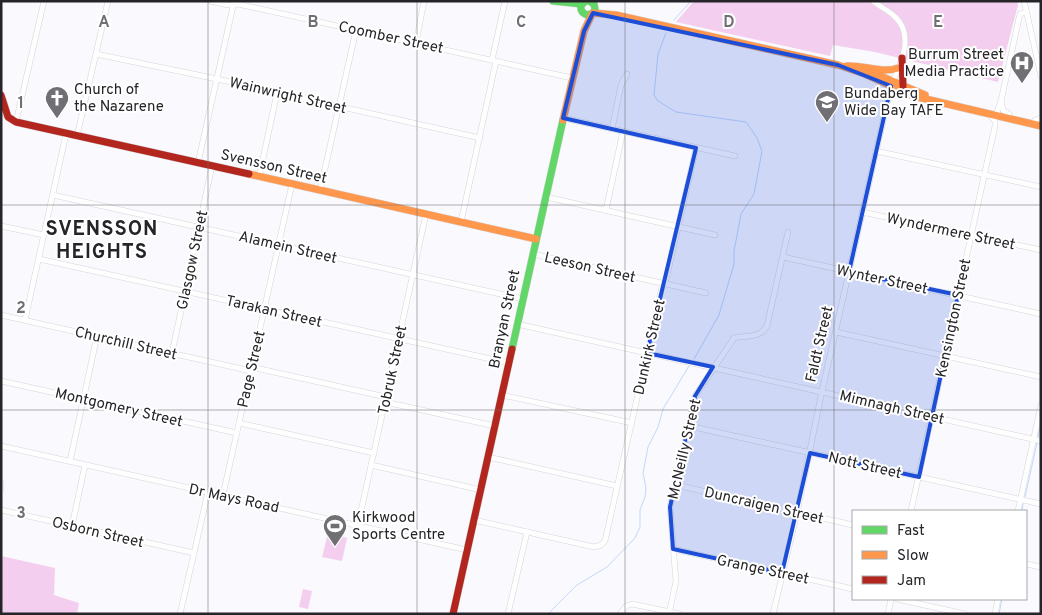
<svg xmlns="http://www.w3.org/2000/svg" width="1042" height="615" font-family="Overpass,sans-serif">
  <rect width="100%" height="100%" fill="#faf9fd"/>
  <g fill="#f4ceee">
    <polygon points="694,1 1017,1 1018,5 998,82 875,52 833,45 830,56 676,22"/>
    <polygon points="328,533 347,538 342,561 322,557"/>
    <polygon points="1,556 55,568 54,595 79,603 77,614 1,614"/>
    <polygon points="303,589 312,591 308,609 299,607"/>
  </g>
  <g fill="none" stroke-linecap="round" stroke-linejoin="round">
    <g stroke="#c1d9fa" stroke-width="1">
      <polyline points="674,20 691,1"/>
      <polyline points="666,33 658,54 654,95 658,101 676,112 746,122 757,138 762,151 754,194 741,214 734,251 734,264 719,315 694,359"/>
      <polyline points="1038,437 1041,424"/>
      <polyline points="1025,497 1037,443"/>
      <polyline points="1022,511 1023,504"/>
      <polyline points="548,614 577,585 607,567 635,538 640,527 640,510 645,497 646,488 643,473 648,447 658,427 663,409 689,366"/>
      <polyline points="999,614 1002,599"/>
    </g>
    <g stroke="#d6d5d9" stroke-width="6">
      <g id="street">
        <polyline points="210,1 228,5 238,4 572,78"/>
        <path d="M873,1C879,6 887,10 893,15C915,33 902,61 893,81"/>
        <polyline points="1024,1 1041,76"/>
        <polyline points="416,43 424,1"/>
        <polyline points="96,54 217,79 480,138"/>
        <polyline points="492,60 505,1"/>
        <polyline points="1001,101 1003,110 1009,114"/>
        <polyline points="999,116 997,112 1001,101 1019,18 1020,14 1026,12"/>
        <polyline points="563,118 735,156"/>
        <polyline points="1035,120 1041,118"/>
        <polyline points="16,122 44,1"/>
        <polyline points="612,129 621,85 627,74"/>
        <polyline points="77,136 108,1"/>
        <polyline points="876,151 1041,187"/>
        <polyline points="198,163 234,2"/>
        <polyline points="259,177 277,93"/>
        <polyline points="320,191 356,30"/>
        <polyline points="53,195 523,299"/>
        <polyline points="546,197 715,235"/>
        <polyline points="606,210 623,131"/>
        <polyline points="862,212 1041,250"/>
        <polyline points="461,222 496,61"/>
        <polyline points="1,226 44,235"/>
        <polyline points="533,254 706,293"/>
        <polyline points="783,257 1041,314"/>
        <polyline points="39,259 509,363"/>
        <polyline points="1,315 251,371"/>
        <polyline points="25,320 66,134"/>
        <polyline points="517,324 1041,441"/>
        <polyline points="836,332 1041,377"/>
        <polyline points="172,353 212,166"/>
        <polyline points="251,367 386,397"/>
        <polyline points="1,381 237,433"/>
        <polyline points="502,395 632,423"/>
        <polyline points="385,402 495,426"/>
        <polyline points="239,423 374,453"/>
        <polyline points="689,426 1041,504"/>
        <polyline points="1,446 467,550"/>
        <polyline points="488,457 617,486"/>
        <polyline points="70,461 97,336"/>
        <polyline points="371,465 481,490"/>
        <polyline points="1,483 1,489"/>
        <polyline points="676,485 853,525"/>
        <polyline points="223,495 292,184"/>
        <polyline points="1,510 194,553"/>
        <polyline points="911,511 995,126 995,121 990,115"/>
        <polyline points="1018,511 1041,405"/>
        <polyline points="474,520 594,547 601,545 605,541 662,287 666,280 696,148"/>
        <polyline points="358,525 426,214"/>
        <polyline points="72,526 85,465"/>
        <polyline points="673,549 853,589"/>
        <polyline points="1026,564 1041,567"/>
        <polyline points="897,599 965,614"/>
        <polyline points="180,614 208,492"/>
        <polyline points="508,614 527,532"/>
        <polyline points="620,614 626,606 632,604 680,614"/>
        <path d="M669,614L676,581L670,507L695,396L734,338C747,335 759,339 767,326L788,232"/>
        <polyline points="773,614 797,513 822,391 891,86"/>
        <polyline points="888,614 891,599"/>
        <polyline points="995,614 998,599"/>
      </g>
    </g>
    <g stroke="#d6d5d9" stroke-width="8">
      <g id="fast">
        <polyline points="553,1 582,4"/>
        <path d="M586,1L581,5C580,10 582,13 587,15L593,13L595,9L594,4L589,1"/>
        <polyline points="512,349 563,120"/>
      </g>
    </g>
    <g stroke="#d6d5d9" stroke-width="8">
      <g id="slow">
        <polyline points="593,13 616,15 838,65 865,74 913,96 1041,126"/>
        <path d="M847,66C865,65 881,74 898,68"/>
        <polyline points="864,69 925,95"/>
        <polyline points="563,120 584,31 592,14"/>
        <polyline points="249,174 536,239"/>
      </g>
    </g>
    <g stroke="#d6d5d9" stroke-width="8">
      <g id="jam">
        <polyline points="902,58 903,86"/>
        <polyline points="1,95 8,117 16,122 249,174"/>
        <polyline points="453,614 512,349"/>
      </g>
    </g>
    <use href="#street" stroke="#fefeff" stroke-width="5"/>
    <use href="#fast" stroke="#63d668" stroke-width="7"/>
    <use href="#slow" stroke="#ff974d" stroke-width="7"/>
    <use href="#jam" stroke="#b3261e" stroke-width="7"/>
  </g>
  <path fill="#1d4ed8" fill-opacity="0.2" stroke="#1d4ed8" stroke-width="4" stroke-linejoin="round" d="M593,13L838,65L891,86L849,272L958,295L919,477L810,453L782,573L673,549L670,507L695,396L713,367L647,353L696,148L563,118L584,31Z"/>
  <path fill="none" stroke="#706f73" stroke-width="1" stroke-opacity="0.55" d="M208,1V614M417,1V614M625,1V614M834,1V614M1,205H1041M1,410H1041"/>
  <defs>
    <g id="hospital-pin" transform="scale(1.25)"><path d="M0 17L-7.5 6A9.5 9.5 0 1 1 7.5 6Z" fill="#706f73" stroke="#fff"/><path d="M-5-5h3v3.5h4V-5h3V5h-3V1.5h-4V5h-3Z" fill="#fff"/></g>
    <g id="church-pin" transform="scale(1.25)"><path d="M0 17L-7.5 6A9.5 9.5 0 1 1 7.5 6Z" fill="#706f73" stroke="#fff"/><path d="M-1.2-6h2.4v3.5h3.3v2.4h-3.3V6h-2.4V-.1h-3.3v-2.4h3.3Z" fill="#fff"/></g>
    <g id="university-pin" transform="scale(1.25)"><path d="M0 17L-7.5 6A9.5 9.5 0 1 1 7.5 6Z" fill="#706f73" stroke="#fff"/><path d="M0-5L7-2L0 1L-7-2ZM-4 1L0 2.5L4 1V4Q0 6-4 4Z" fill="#fff"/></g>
    <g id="stadium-pin" transform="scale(1.25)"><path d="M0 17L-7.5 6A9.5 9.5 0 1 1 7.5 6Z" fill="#706f73" stroke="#fff"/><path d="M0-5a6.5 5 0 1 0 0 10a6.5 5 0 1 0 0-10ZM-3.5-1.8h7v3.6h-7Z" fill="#fff"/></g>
  </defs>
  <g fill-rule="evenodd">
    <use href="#hospital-pin" x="1022" y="63"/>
    <use href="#church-pin" x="57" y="98"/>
    <use href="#university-pin" x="827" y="102"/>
    <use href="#stadium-pin" x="335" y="526"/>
  </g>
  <g text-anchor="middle" stroke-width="4" stroke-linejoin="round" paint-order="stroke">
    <g font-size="15" fill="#252428" stroke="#fff">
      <text transform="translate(391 37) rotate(12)" y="5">Coomber Street</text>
      <text transform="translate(288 95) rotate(13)" y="5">Wainwright Street</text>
      <text transform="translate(274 166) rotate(13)" y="5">Svensson Street</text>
      <text transform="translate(951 231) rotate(12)" y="5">Wyndermere Street</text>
      <text transform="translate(288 247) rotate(13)" y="5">Alamein Street</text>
      <text transform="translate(192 260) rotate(-78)" y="5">Glasgow Street</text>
      <text transform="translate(590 267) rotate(13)" y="5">Leeson Street</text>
      <text transform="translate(882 279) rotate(12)" y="5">Wynter Street</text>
      <text transform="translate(274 311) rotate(13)" y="5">Tarakan Street</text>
      <text transform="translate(953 318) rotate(-78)" y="5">Kensington Street</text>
      <text transform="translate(504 319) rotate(-78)" y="5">Branyan Street</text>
      <text transform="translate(126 343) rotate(13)" y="5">Churchill Street</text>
      <text transform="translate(819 344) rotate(-77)" y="5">Faldt Street</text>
      <text transform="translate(649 347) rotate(-77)" y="5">Dunkirk Street</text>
      <text transform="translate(251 369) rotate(-77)" y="5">Page Street</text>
      <text transform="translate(392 370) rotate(-78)" y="5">Tobruk Street</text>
      <text transform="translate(119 407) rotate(13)" y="5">Montgomery Street</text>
      <text transform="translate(892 407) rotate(13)" y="5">Mimnagh Street</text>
      <text transform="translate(684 449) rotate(-77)" y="5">McNeilly Street</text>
      <text transform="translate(865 465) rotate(13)" y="5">Nott Street</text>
      <text transform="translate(234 498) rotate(12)" y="5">Dr Mays Road</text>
      <text transform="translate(764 505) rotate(13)" y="5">Duncraigen Street</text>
      <text transform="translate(98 532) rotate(13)" y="5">Osborn Street</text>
      <text transform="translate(763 569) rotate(12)" y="5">Grange Street</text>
    </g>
    <g font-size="15" fill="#252428" stroke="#fff" text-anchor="start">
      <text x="1004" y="59" text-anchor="end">Burrum Street<tspan x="1004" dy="17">Media Practice</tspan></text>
      <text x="74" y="94">Church of<tspan x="74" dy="17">the Nazarene</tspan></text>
      <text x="844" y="98">Bundaberg<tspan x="844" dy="17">Wide Bay TAFE</tspan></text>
      <text x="352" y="522">Kirkwood<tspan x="352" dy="17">Sports Centre</tspan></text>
    </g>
    <g font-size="20" font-weight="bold" letter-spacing="1" fill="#252428" stroke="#fff">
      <text x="102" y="235">SVENSSON<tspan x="102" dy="23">HEIGHTS</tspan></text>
    </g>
  </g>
  <g font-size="16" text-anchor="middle" font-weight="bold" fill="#706f73" stroke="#fff" stroke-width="4" stroke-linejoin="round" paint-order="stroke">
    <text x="104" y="27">A</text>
    <text x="313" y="27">B</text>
    <text x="521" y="27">C</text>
    <text x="729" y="27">D</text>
    <text x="938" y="27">E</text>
    <text x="21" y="108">1</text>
    <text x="21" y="313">2</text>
    <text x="21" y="518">3</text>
  </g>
  <rect width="1042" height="615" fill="none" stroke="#252428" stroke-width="5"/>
  <rect x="852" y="510" width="175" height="90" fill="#ffffff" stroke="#a8a7a9"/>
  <rect x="862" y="526" width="25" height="8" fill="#63d668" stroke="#a8a7a9"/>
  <text x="897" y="535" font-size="15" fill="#252428">Fast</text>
  <rect x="862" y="551" width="25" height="8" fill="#ff974d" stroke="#a8a7a9"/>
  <text x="897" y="560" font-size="15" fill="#252428">Slow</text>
  <rect x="862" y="576" width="25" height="8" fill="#b3261e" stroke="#a8a7a9"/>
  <text x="897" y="585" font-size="15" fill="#252428">Jam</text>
</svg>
